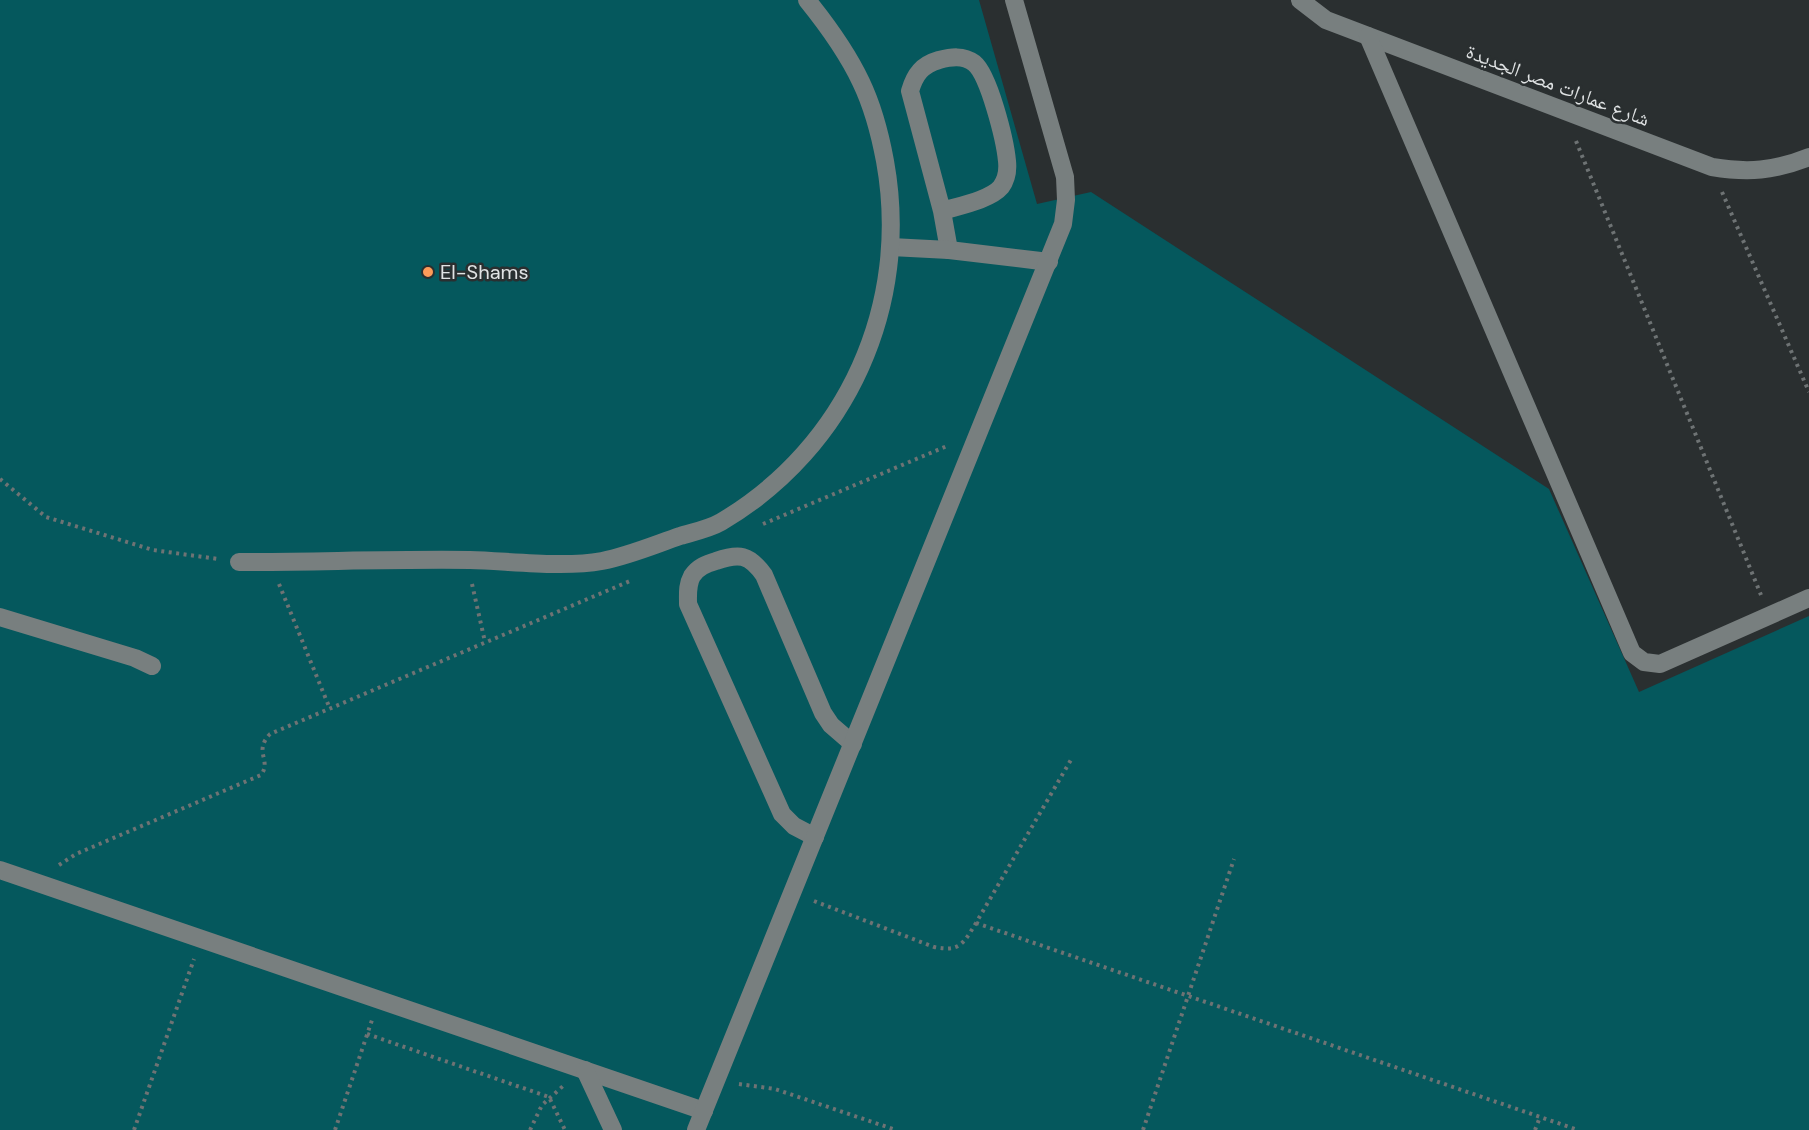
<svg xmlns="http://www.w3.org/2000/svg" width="1809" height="1130" font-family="'DM Sans','Noto Naskh Arabic',sans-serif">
  <rect width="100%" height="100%" fill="#2a2f30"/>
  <polygon fill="#05585d" points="0,0 979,0 1037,204 1091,192 1549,489 1639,692 1809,616 1809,1130 0,1130"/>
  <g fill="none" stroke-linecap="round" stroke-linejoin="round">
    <g stroke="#6e7374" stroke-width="4" stroke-dasharray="3 4.5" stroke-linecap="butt">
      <polyline points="1576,141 1761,595"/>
      <polyline points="1722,192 1809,392"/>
      <polyline points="0,479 46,517 153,550 218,559"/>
      <polyline points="763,524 947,446"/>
      <polyline points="279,584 330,709"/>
      <polyline points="472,584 485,642"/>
      <path d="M59,865L76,854L261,775C272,760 253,752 270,734L630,581"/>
      <path d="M814,901L934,947C960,952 963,944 976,923L1072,758"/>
      <polyline points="976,923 1578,1130"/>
      <polyline points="367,1034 549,1097 565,1130"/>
      <polyline points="739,1084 775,1089 896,1130"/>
      <polyline points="134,1130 194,959"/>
      <polyline points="335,1130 372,1020"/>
      <polyline points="530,1130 542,1105 563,1086"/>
      <polyline points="1143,1130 1234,859"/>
      <polyline points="1535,1130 1540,1117"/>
    </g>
    <g stroke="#787f7f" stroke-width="18">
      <path d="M1300,0L1326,20L1712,167C1748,173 1774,171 1809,157"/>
      <polyline points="1368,36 1632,653 1644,662 1660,664 1809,598"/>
      <path d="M942,211C958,206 990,200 1001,187C1006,180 1008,170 1007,161C1005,140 989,75 974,63C963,55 951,57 939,60C922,65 915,74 910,91L942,211L949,250"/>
      <polyline points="891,247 949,250 1049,262"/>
      <path d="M239,562C316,562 393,559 470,560C509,561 564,568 602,561C628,556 654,545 680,536C693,532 709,529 721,522C848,447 911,304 885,161C880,134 873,107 861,82C847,52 828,26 807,0"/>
      <polyline points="0,617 135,658 152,666"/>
      <path d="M815,837L794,826L782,814L688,604C688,594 687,585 692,576C698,567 706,564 716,561C739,553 749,554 764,575L823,713L831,725L853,744"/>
      <polyline points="0,870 704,1111"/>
      <polyline points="585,1070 613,1130"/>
      <polyline points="696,1130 1063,224 1066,200 1065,177 1014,0"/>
    </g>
  </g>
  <circle fill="#fe9b59" stroke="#2a2f30" stroke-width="2" cx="428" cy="272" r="6"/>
  <g text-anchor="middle" stroke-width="5" stroke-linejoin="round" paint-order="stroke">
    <g font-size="20" fill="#e0e3e4" stroke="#2a2f30">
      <text transform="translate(1558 85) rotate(21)" y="7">شارع عمارات مصر الجديدة</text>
    </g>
    <g font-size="20" fill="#e0e3e4" stroke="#2a2f30" text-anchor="start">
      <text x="440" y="279">El-Shams</text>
    </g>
  </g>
</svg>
